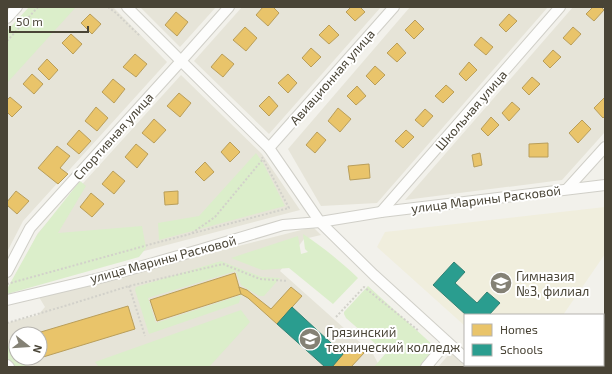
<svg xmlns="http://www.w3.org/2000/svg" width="612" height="374" font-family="'Exo 2',sans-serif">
  <rect width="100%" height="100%" fill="#f2f1eb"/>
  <g fill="#e6e4d8" fill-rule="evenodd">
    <polygon points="30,7 113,7 167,62 23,221 7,252 7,33"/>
    <polygon points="140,7 216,7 180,47"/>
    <polygon points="242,7 381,7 269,134 194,61"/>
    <polygon points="410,7 548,7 377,203 321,206 288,149"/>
    <polygon points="573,7 605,7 605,132 562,180 405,200"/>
    <polygon points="181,75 262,154 300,210 11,286 38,233"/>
    <path d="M313,227L321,235L304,239L280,271L373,354L380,367H7V323L38,315L45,307L39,297ZM16,334H40V358H16Z"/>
    <polygon points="451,352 467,367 438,367"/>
  </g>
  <polygon fill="#f0eedd" points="605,207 605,254 563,315 465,315 465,326 377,247 385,232"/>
  <g fill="#dbeeca">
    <polygon points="29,7 76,7 7,83 7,31"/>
    <polygon points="256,153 263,163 285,206 159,240 158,223 199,216"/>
    <polygon points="80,181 86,186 58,233 142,226 146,248 139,257 7,294 7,289 37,235"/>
    <path d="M303,234C323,247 340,261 358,278L333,304L289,268L262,270L231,258L298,236L301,254L308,252L305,249Z"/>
    <polygon points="221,261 262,277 280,278 264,296 259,296 241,285 236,271 148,298 156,323 241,295 239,303 149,334 135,290 136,287"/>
    <polygon points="368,286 435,347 419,367 374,367 386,353 346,318 344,314 344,312"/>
    <polygon points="241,310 250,322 209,367 99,367 95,362"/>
    <polygon points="7,344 16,354 16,358 19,358 27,367 13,367 7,361"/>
  </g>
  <g fill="#e9c46a" stroke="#b99e5a">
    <polygon points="263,7 273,7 279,13 268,26 256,15"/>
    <polygon points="351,7 360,7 365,12 355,21 346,12"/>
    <polygon points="593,7 601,7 604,10 594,21 586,14"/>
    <polygon points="176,12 188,22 177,36 165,25"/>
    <polygon points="90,14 101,24 92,34 81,23"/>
    <polygon points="509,14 517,21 506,32 499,25"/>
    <polygon points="415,20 424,29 414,39 405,30"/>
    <polygon points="329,25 339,35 329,44 319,35"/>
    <polygon points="245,27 257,38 246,51 233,40"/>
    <polygon points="573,27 581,34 571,45 563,38"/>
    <polygon points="71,34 82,44 73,54 62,43"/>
    <polygon points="481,37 493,47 486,55 474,45"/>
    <polygon points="397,43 406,53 397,62 387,53"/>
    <polygon points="311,48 321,57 311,67 302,58"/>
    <polygon points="553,50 561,57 550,68 543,61"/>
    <polygon points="135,54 147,64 136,77 123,67"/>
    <polygon points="222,54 234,64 223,77 211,67"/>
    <polygon points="47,59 58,70 49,80 38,69"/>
    <polygon points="469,62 477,70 466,81 459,74"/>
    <polygon points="375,66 385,75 375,85 366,76"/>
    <polygon points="32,74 43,84 34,94 23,84"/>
    <polygon points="288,74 297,83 288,93 278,83"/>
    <polygon points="532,77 540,84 529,95 522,88"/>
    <polygon points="113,79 125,89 114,103 102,92"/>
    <polygon points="446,85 454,92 443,103 435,96"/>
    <polygon points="357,86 366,96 356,105 347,96"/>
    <polygon points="179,93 191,103 180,117 167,106"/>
    <polygon points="269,96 278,106 269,116 259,106"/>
    <polygon points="10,97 22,107 12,117 7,112 7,100"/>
    <polygon points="605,97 605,116 603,118 594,108"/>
    <polygon points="512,102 520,109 509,121 502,113"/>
    <polygon points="96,107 108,118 97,131 85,121"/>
    <polygon points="338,108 351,119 340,132 328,121"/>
    <polygon points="425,109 433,116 423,127 415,120"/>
    <polygon points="491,117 499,125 488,136 481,129"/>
    <polygon points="154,119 166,130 154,143 142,133"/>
    <polygon points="582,120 591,129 578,143 569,133"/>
    <polygon points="79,130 91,141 79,154 67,144"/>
    <polygon points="406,130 414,137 403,148 395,141"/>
    <polygon points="317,132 326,140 315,153 306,145"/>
    <polygon points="230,142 240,152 230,162 221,152"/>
    <polygon points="548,143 548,157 529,157 529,144"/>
    <polygon points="136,144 148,154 137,168 125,157"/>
    <polygon points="57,146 70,156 60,168 68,174 58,184 38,168"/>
    <polygon points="480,153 482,165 474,167 472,155"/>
    <polygon points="205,162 214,172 204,181 195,172"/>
    <polygon points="369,164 370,178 350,180 348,166"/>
    <polygon points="113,171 125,181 114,194 102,184"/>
    <polygon points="16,191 29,201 17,214 7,205 7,202"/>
    <polygon points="178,191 178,204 165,205 164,192"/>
    <polygon points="91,193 104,204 92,217 80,207"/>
    <polygon points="235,273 241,294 157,321 150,300"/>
    <polygon points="239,287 247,290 271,309 291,287 302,296 277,324 248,298 241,294"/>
    <polygon points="128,306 135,329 30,361 29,358 40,358 40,334 34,334"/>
    <polygon points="353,343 364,353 351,367 332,367"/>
  </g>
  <g fill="#2a9d8f" stroke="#338274">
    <polygon points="454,262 465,272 455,283 477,303 487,292 500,303 489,315 466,315 433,285"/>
    <polygon points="292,307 343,354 332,367 325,367 277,324"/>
  </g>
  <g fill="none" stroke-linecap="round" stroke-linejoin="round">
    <g stroke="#d0cfc8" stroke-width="12">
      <g id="minor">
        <polyline points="127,7 181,61 269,148 320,222 374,275 465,358"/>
        <polyline points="7,18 17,7"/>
        <polyline points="269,148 394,7"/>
        <polyline points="567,189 605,147"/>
        <polyline points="381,212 560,7"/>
        <polyline points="7,272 30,228 181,61 229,7"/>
        <polyline points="7,300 104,277 199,250 283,225 320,222 381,212 605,185"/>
        <polyline points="603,360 605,358"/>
        <polyline points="7,365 9,367"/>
        <polyline points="473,365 475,367"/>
        <polyline points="426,367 447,342"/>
        <polyline points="595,367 597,365"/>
      </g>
    </g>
    <g stroke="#d2d1ca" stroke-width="2" stroke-dasharray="2 2" stroke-linecap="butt">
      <polyline points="108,7 116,13 140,36"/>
      <polyline points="7,41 38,7"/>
      <polyline points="192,233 215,217 263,159"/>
      <polyline points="7,284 148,245 289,208 262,157"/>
      <polyline points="129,286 145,336"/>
      <polyline points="336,317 364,287 419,331"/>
      <polyline points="7,323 68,305 129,286 223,264 260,279 288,281"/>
    </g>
    <use href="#minor" stroke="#fdfdfc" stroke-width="10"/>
  </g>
  <defs>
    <g id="school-disc" transform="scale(1.15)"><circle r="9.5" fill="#848175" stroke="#fff"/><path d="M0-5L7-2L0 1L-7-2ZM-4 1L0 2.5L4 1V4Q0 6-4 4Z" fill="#fff"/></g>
    <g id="university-disc" transform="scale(1.15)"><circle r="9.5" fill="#848175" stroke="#fff"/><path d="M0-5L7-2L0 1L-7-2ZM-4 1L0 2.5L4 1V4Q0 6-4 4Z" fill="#fff"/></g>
  </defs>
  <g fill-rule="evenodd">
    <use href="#school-disc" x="501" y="283"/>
    <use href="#university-disc" x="310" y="339"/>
  </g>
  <g text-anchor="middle" stroke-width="4" stroke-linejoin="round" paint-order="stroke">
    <g font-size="13" fill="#494436" stroke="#fff">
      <text transform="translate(332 77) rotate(-49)" y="5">Авиационная улица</text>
      <text transform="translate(471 110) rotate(-49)" y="5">Школьная улица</text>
      <text transform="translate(113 136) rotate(-48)" y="5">Спортивная улица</text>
      <text transform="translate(486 199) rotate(-7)" y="5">улица Марины Расковой</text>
      <text transform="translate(163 259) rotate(-15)" y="5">улица Марины Расковой</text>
    </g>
    <g font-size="13" fill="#494436" stroke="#fff" text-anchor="start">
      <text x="516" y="281">Гимназия<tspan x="516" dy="15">№3, филиал</tspan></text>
      <text x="326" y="337">Грязинский<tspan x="326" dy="15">технический колледж</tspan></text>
    </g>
  </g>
  <rect width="612" height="374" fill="none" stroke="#494436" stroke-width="16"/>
  <rect x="464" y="314" width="140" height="52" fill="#ffffff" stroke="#b6b4af"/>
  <rect x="472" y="324" width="20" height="12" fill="#e9c46a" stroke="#b6b4af"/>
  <text x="500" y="334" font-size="12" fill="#494436">Homes</text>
  <rect x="472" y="344" width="20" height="12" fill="#2a9d8f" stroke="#b6b4af"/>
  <text x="500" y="354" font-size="12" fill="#494436">Schools</text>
  <g transform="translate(28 346) rotate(107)"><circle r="19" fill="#ffffff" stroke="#b6b4af"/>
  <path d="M0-3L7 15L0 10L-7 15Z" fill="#848175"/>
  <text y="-6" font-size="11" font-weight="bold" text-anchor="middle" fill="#494436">N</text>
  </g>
  <path d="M10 26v6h78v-6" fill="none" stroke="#494436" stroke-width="2"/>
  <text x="16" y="26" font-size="12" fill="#494436" stroke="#ffffff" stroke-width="3" paint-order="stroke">50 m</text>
</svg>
